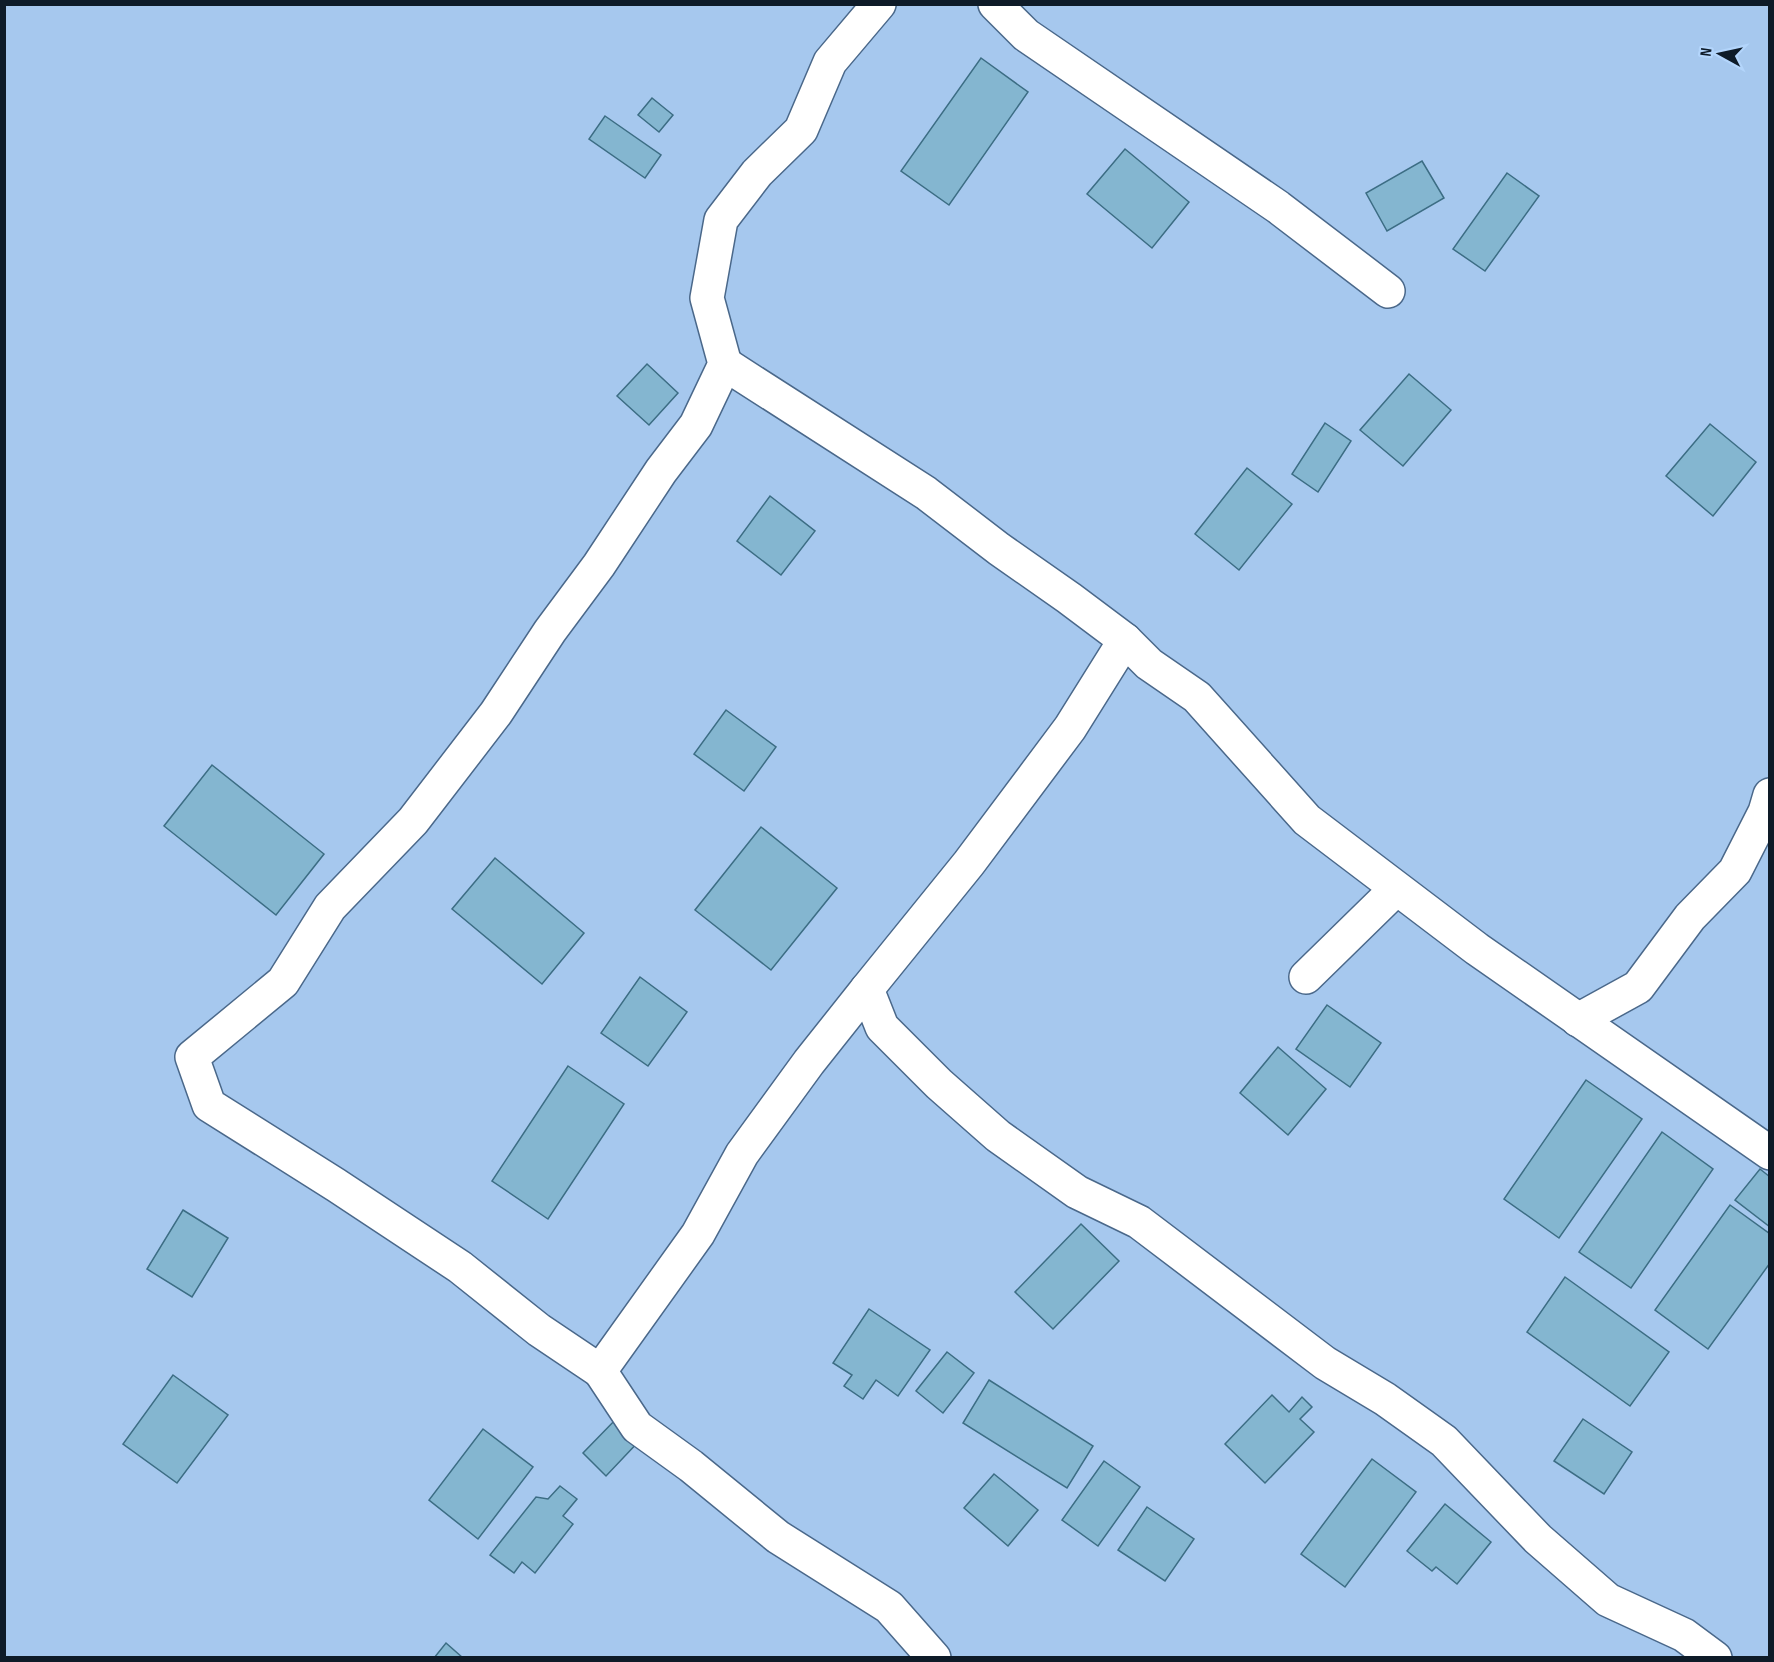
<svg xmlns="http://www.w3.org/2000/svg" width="1774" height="1662" font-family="'Sofia Sans Condensed',sans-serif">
  <rect width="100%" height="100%" fill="#a6c8ee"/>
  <g fill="#84b6d0" stroke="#3c6d84" stroke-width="1.5">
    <polygon points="981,58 1028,92 949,205 901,171"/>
    <polygon points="652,98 673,115 659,132 638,115"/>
    <polygon points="605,116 661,155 645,178 589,139"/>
    <polygon points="1125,149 1189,202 1152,248 1087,194"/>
    <polygon points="1422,161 1444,198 1387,231 1366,193"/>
    <polygon points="1507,173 1539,196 1485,271 1453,249"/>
    <polygon points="647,364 678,393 649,425 617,396"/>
    <polygon points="1409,374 1451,410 1403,466 1360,430"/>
    <polygon points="1325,423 1351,441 1318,492 1292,474"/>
    <polygon points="1710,424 1756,462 1713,516 1666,476"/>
    <polygon points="1247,468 1292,504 1239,570 1195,534"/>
    <polygon points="770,496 815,531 781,575 737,541"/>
    <polygon points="726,710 776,747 744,791 694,754"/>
    <polygon points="212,765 324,854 276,915 164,826"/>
    <polygon points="761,827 837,888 771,970 695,910"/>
    <polygon points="495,858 584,933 542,984 452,909"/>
    <polygon points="640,977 687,1012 648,1066 601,1033"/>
    <polygon points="1327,1005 1381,1043 1350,1087 1296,1049"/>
    <polygon points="1278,1047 1326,1089 1288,1135 1240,1093"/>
    <polygon points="568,1066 624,1104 548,1219 492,1181"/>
    <polygon points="1586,1080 1642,1119 1559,1238 1504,1199"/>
    <polygon points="1662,1132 1713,1169 1631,1288 1579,1252"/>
    <polygon points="1760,1169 1770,1177 1770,1227 1735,1200"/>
    <polygon points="1730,1205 1770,1234 1770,1263 1708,1349 1655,1310"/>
    <polygon points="183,1210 228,1238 192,1297 147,1269"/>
    <polygon points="1081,1224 1119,1261 1053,1329 1015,1292"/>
    <polygon points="1565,1277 1669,1352 1630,1406 1527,1332"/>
    <polygon points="869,1309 930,1350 898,1396 876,1380 863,1399 844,1386 852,1375 833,1363"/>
    <polygon points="947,1352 974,1373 943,1413 916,1391"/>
    <polygon points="173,1375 228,1415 177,1483 123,1444"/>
    <polygon points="989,1380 1093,1446 1067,1488 963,1423"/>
    <polygon points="1272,1395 1289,1412 1302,1397 1312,1407 1300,1419 1314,1432 1265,1483 1225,1444"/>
    <polygon points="618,1417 641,1439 606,1476 583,1453"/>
    <polygon points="1583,1419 1632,1452 1604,1494 1554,1461"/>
    <polygon points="483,1429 533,1467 478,1539 429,1500"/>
    <polygon points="1372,1459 1416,1492 1345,1587 1301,1554"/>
    <polygon points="1104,1461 1140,1487 1098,1546 1062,1520"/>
    <polygon points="994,1474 1038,1510 1008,1546 964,1508"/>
    <polygon points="560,1486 577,1499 563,1516 573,1524 535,1573 522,1562 514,1573 490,1555 536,1497 548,1499"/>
    <polygon points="1445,1504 1491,1542 1457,1584 1436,1567 1432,1571 1407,1551"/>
    <polygon points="1147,1507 1194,1539 1165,1581 1118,1550"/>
    <polygon points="446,1643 463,1658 434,1658"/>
  </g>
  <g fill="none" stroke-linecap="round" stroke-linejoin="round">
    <g stroke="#4a688a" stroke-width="36">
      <g id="minor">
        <polyline points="995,4 1026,35 1278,207 1388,291"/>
        <polyline points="725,364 926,493 999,549 1069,598 1125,640 1149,664 1197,697 1307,820 1477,949 1770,1153"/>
        <polyline points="1125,640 1070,728 969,863 867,989 882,1027 939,1084 998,1136 1077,1192 1139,1222 1325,1363 1385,1399 1444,1441 1538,1539 1608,1600 1684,1635 1715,1658"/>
        <polyline points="1306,977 1396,889"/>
        <polyline points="867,989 809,1062 742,1154 698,1234 600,1371 637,1427 691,1466 778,1537 889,1607 934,1658"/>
        <polyline points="1578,1020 1638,987 1690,917 1735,871 1765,812 1770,795"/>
        <polyline points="600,1371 539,1330 460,1267 336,1185 209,1105 192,1057 283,982 330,907 413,821 496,713 550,631 599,565 661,471 696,425 725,364 707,298 721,220 757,173 801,130 830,62 879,4"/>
      </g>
    </g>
    <use href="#minor" stroke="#fff" stroke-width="33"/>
  </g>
  <rect width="1774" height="1662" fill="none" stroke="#0e1b28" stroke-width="12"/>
  <g transform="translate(1720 54) rotate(278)" stroke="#b3d5fb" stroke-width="4.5" paint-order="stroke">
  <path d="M0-4.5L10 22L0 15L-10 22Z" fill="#0e1b28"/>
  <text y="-9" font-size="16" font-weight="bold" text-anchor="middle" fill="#0e1b28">N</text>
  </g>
</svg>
